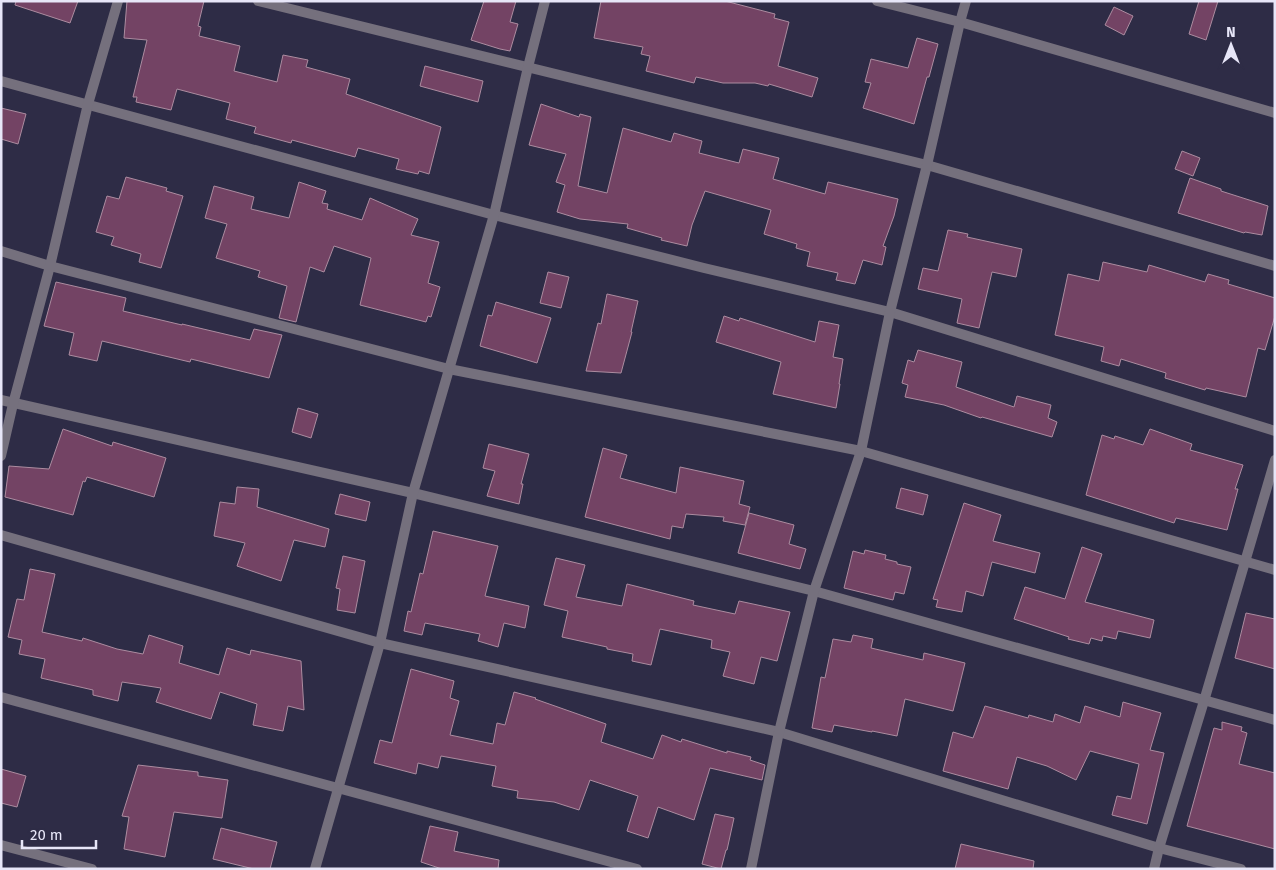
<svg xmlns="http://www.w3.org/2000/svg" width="1276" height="870" font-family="'Fira Sans',sans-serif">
  <rect width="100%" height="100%" fill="#2e2c46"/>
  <g fill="#734364" stroke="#ac8ca0">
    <polygon points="16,1 78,1 70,23 15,5"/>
    <polygon points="127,1 204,1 198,26 201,27 199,36 240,46 234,71 277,82 283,55 308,60 306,67 350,79 346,94 441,127 429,174 419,171 418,174 396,169 399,159 358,148 355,157 292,140 291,143 254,133 256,127 226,119 230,103 177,89 171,110 136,102 137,97 133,97 147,40 124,38"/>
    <polygon points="484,1 516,1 510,22 518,24 510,51 500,49 471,40"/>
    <polygon points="601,1 725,1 775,14 774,18 789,22 778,66 818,78 812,97 769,84 768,86 755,83 723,83 696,77 694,83 646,71 650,56 641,54 643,47 594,38"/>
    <polygon points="1199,1 1218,1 1206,40 1189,34"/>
    <polygon points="1114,7 1133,16 1124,35 1105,25"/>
    <polygon points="917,38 938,44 929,77 927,77 914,124 863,108 871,83 865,82 871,59 908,68"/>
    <polygon points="425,66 483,81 478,102 420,86"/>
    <polygon points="541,104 579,117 580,114 591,117 578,186 607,193 623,128 671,142 674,133 702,141 699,153 739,163 743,149 779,158 773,179 825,194 828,182 898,199 894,216 883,246 886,247 882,265 863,260 855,284 836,280 838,273 807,266 810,252 796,248 797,244 764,234 771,210 705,191 692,225 687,246 661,240 662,238 627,228 628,224 580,219 557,212 565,185 556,182 566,154 529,145"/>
    <polygon points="1,108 26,114 18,144 1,139"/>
    <polygon points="1182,151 1200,158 1193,176 1175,169"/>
    <polygon points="126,177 167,188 166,191 183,196 161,268 139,262 141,254 111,245 114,237 96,232 107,196 119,199"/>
    <polygon points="1190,178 1221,189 1221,191 1268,206 1262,235 1245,232 1244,233 1178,213"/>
    <polygon points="299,182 326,191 322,203 328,204 327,209 362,220 370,198 418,219 411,235 439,242 428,283 440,287 431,317 428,316 426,322 360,305 371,258 334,246 324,272 310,267 296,322 279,318 287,286 258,277 260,271 216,258 227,224 205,218 214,186 254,197 251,209 289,218"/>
    <polygon points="948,230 968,234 967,237 1022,249 1016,277 992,272 979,328 957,323 962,299 918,289 923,268 938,271"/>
    <polygon points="1103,262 1147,272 1149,265 1205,282 1208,274 1229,280 1228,284 1275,298 1275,316 1265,350 1258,348 1246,397 1206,388 1205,390 1165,378 1166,373 1121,359 1119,366 1101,361 1104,347 1055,335 1068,274 1099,281"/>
    <polygon points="548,272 569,277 561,308 540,303"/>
    <polygon points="56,282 126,298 123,311 182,325 182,324 250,340 254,329 282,335 269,378 191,359 190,362 102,341 97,361 69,355 74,333 44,326"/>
    <polygon points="607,294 638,301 631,332 632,332 621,373 586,371 598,323 601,324"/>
    <polygon points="496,302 551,318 537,363 480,346 488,315 492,316"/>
    <polygon points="724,316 739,321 740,318 815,342 819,321 839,325 833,357 843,359 839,384 840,384 836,408 773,394 781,362 716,342"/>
    <polygon points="918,350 962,362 956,387 1014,407 1017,396 1051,405 1048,418 1057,422 1052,437 982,417 981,418 944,405 905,397 908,385 902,383 908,360 914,362"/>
    <polygon points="298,408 318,414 311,438 292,432"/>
    <polygon points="63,429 112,446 113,442 166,458 154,497 87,477 85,482 83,481 73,515 5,497 9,466 49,469"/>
    <polygon points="1150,429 1192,444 1190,450 1243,465 1235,489 1238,489 1227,530 1176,518 1174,523 1086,495 1102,435 1114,439 1115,436 1143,445"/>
    <polygon points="489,444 529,454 521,484 523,484 519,504 487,496 495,471 483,468"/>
    <polygon points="603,448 627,455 620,478 676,493 680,467 744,481 739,504 750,507 745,525 723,521 724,517 686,514 683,528 672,526 670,539 585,517"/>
    <polygon points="237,487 259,489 257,507 329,529 325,547 294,540 281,581 237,566 245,543 214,536 220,502 235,504"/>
    <polygon points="901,488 928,495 923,515 896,508"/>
    <polygon points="340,494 370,502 366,521 335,514"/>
    <polygon points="964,503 1001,515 993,541 1040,553 1035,573 992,562 983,596 966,591 962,612 936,607 938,600 933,599"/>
    <polygon points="749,513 794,525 789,544 806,549 800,569 738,553"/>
    <polygon points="433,531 498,546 485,596 529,606 525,628 504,623 498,647 478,641 480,634 425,623 422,635 404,631 408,611 411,612 420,573 423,574"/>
    <polygon points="1082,547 1102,554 1085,602 1154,620 1150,638 1118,631 1116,639 1103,636 1102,641 1091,638 1089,644 1068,639 1069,637 1014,619 1025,587 1065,599"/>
    <polygon points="865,550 886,555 885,559 897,562 897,564 911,567 904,594 895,592 893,600 844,588 853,551 864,554"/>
    <polygon points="343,556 365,561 355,613 337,610 340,589 336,588"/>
    <polygon points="556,558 585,565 576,597 622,606 627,584 694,601 693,605 735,614 739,601 790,612 777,661 761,657 754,684 723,676 730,652 711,648 712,640 660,629 651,665 632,661 633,654 607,649 607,647 562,637 568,611 544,605"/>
    <polygon points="30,569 55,574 42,632 82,641 83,638 117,649 143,654 149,635 183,646 179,663 219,675 227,648 250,655 251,650 301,661 304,710 288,706 283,731 253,725 257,704 220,692 211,719 156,702 161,688 122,682 118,701 93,695 93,690 41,678 45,659 19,654 22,640 8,637 17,599 24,600"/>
    <polygon points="1246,613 1275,619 1275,669 1235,658"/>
    <polygon points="853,635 873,639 871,648 923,660 924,653 965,663 953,711 905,699 897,736 872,731 872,732 834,725 832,732 812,728 821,677 825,678 833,639 851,642"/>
    <polygon points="411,669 454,681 450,698 459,701 450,735 493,744 497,723 505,725 514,692 536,698 535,699 606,724 601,742 653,759 662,735 681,742 682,739 727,753 727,751 751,757 750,760 765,765 762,780 710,768 694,820 658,807 648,838 627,831 638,796 590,780 579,810 554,802 517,798 518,791 492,786 496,766 441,756 438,768 418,763 416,774 374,763 380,740 392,743"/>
    <polygon points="1123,702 1161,713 1150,750 1164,753 1147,824 1112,815 1117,796 1131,799 1139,764 1090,751 1076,780 1047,766 1017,757 1008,789 943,771 953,732 973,738 985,706 1028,718 1029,715 1053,722 1055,714 1080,723 1085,706 1120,717"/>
    <polygon points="1222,722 1242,727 1241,731 1247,733 1239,764 1275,773 1275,849 1187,826 1214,728 1222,730"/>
    <polygon points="138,765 198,772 198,776 228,780 222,818 174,812 165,857 124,849 129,817 122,816"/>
    <polygon points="1,769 26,776 17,807 1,803"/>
    <polygon points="715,814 734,818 727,850 726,850 721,869 702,864"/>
    <polygon points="430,826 458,832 454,851 499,860 498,869 442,869 421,862"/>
    <polygon points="221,828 277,842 270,869 254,869 213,859"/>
    <polygon points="961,844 1034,861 1033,869 955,869"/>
  </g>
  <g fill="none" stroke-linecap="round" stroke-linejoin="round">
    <g stroke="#75707d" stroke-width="10">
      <polyline points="258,1 927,165 1275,266"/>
      <polyline points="877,1 960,22 1275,113"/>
      <polyline points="1,81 494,215 704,268 890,312 1275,431"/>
      <polyline points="1,251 50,266 449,369 861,451 1275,570"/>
      <polyline points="1,400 413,493 814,591 1275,720"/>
      <polyline points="1,456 13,404 50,266 88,104 118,1"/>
      <polyline points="1,535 380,643 779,732 1159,848 1241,869"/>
      <polyline points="1,697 637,869"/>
      <polyline points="1,845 92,869"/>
      <polyline points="315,869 380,643 413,493 494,215 528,67 545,1"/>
      <polyline points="751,869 779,732 814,591 861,451 890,312 927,165 960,22 966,1"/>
      <polyline points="1154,869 1159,848 1204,701 1275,460"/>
    </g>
  </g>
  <rect width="1276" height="870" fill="none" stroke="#e7e6f8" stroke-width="5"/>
  <g transform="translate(1231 45)" stroke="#2e2c46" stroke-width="4" paint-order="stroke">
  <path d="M0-4L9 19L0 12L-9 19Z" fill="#e7e6f8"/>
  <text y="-8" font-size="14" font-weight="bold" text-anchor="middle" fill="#e7e6f8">N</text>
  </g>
  <path d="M22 840v8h74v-8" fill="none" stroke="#e7e6f8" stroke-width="2.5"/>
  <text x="30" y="840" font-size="15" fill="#e7e6f8" stroke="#2e2c46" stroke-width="4" paint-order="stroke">20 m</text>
</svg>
